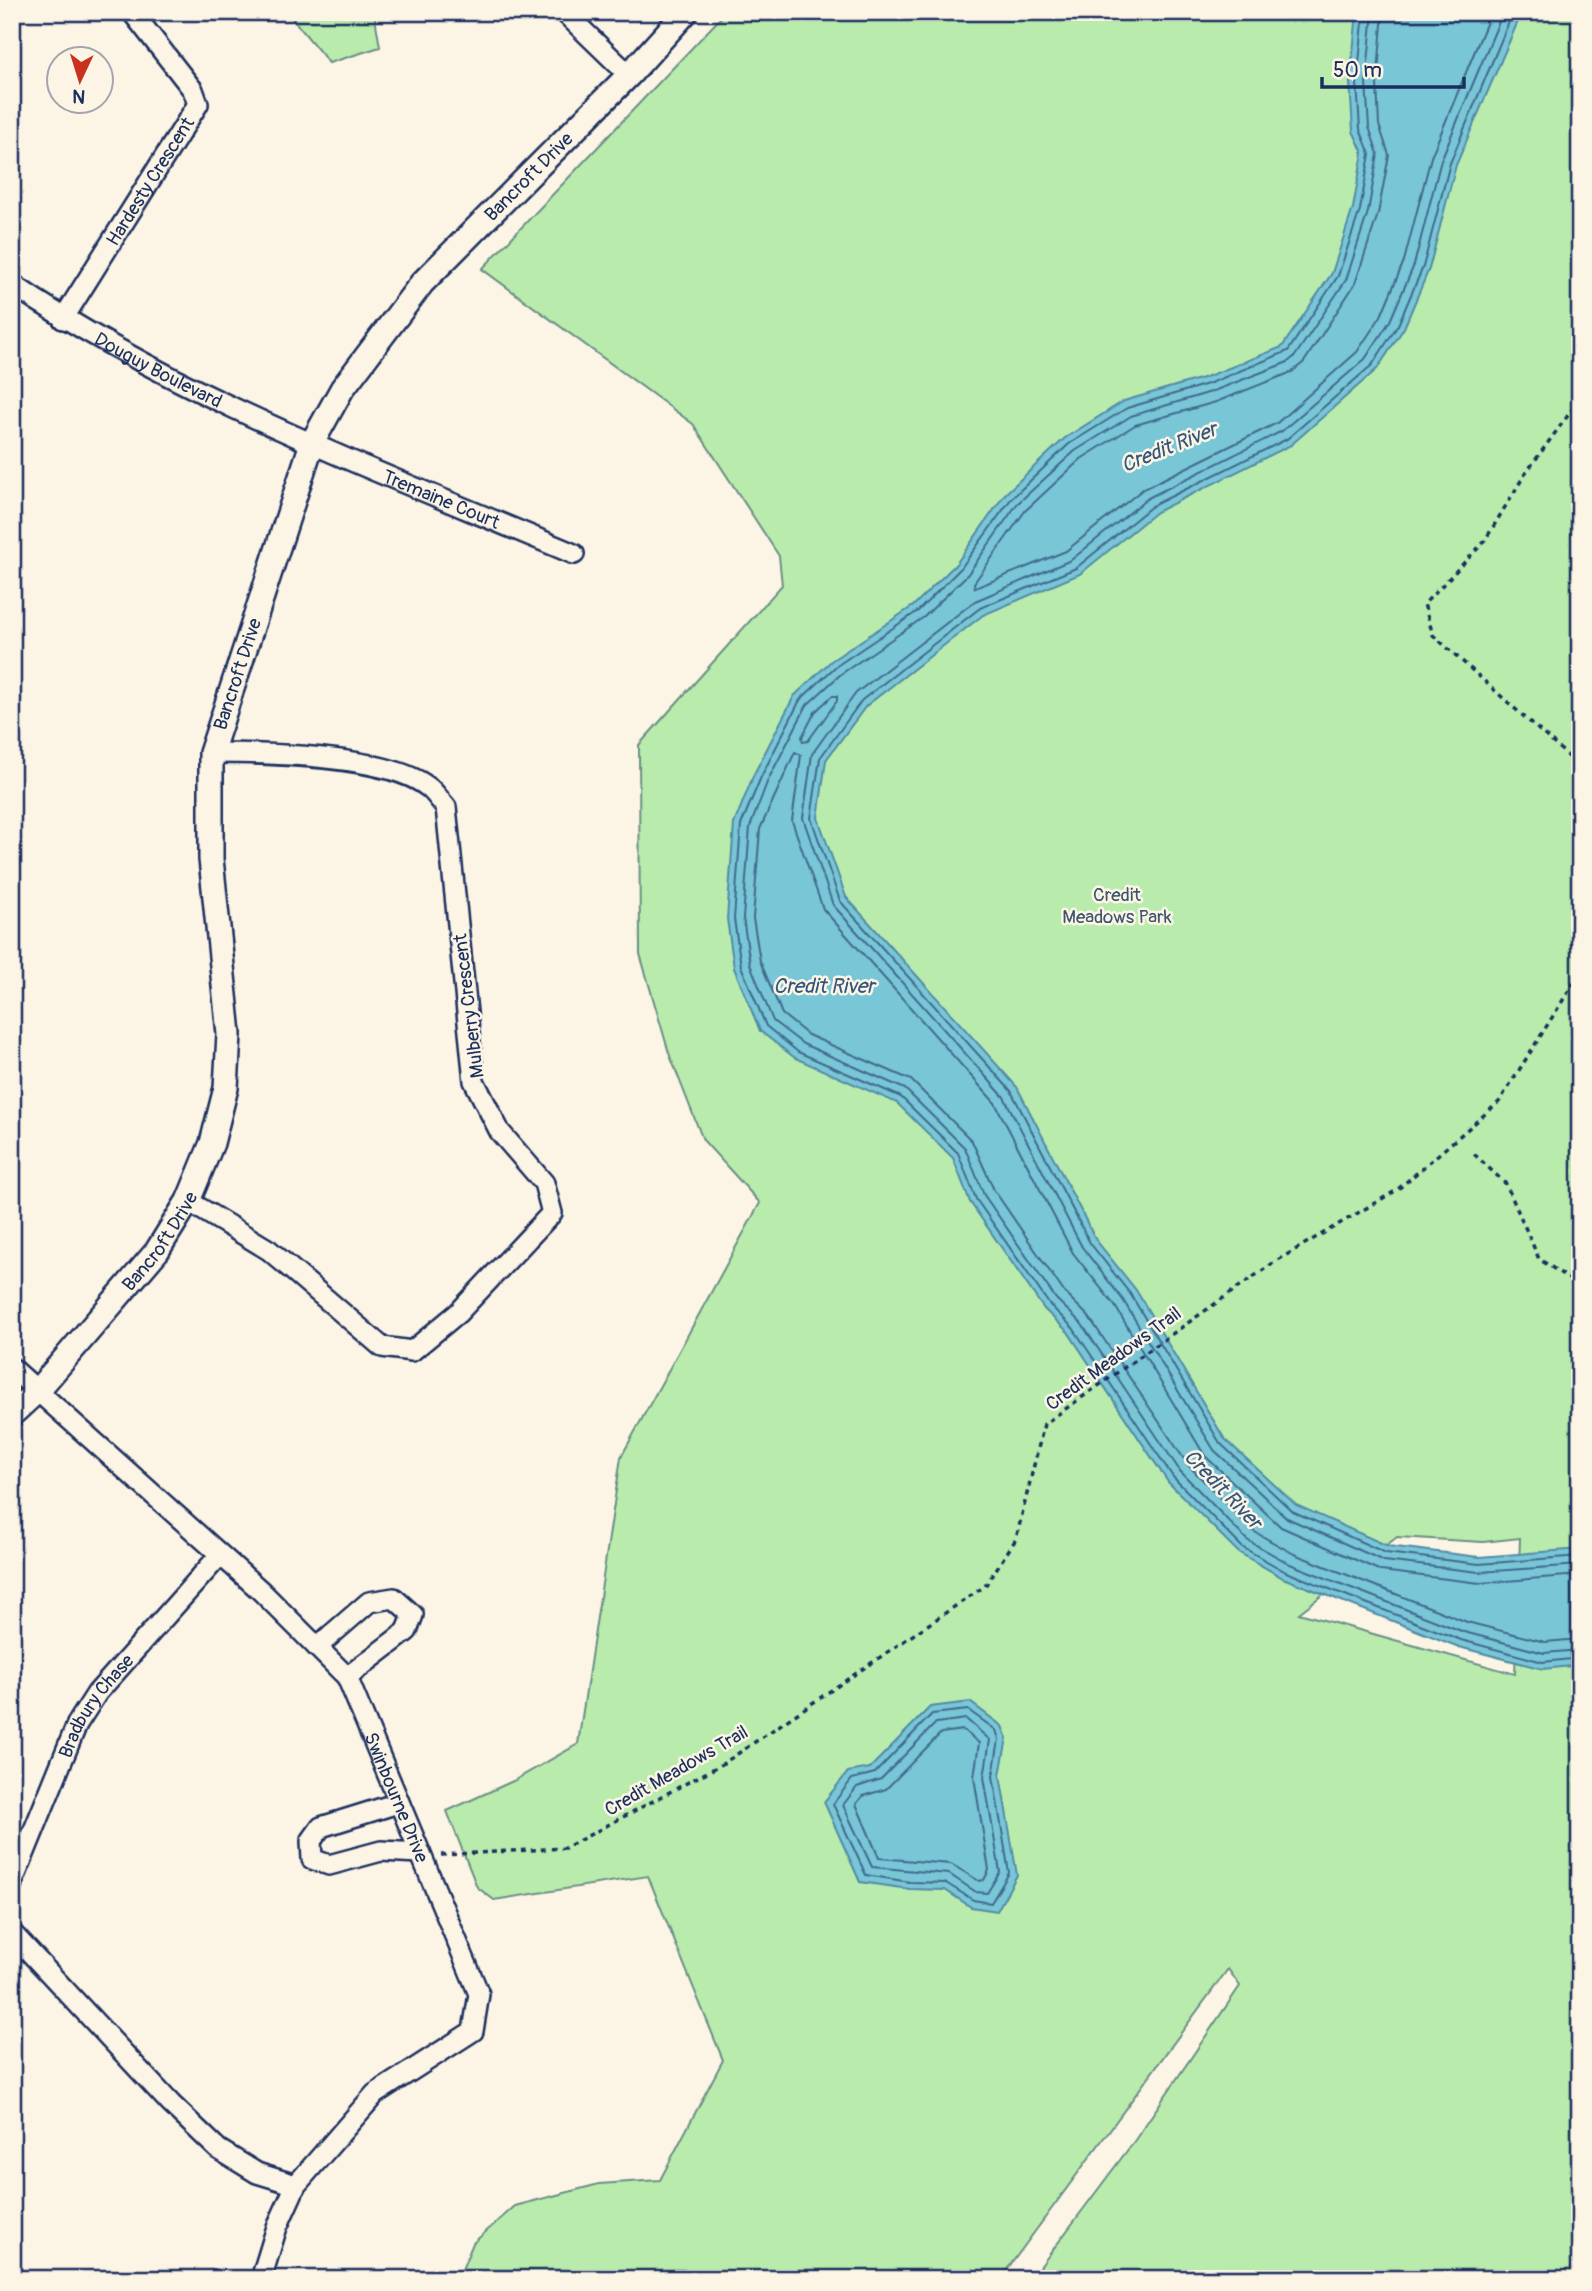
<svg xmlns="http://www.w3.org/2000/svg" width="1592" height="2291" font-family="Pangolin,sans-serif">
  <rect width="100%" height="100%" fill="#fcf5e5"/>
  <filter id="ink" filterUnits="userSpaceOnUse"><feTurbulence type="fractalNoise" baseFrequency=".0143" numOctaves="2"/><feDisplacementMap in="SourceGraphic" scale="14" xChannelSelector="R" yChannelSelector="G"/><feConvolveMatrix kernelMatrix="1 2 1 2 8 2 1 2 1" color-interpolation-filters="sRGB"/></filter>
  <g filter="url(#ink)">
    <g fill="#b9ecac" stroke="#6a8e85" stroke-width="2" fill-rule="evenodd">
      <polygon points="287,12 374,12 380,47 329,63"/>
      <path d="M726,12H1580V2279H1031L1135,2140L1240,1986L1228,1969L1000,2279H900L891,2274L863,2279H458L473,2243L515,2206L599,2184L660,2180L723,2060L648,1876L494,1900L477,1887L447,1811L513,1781L578,1744L621,1457L760,1203L703,1140L669,1053L640,954L639,745L782,585L779,556L693,424L482,269ZM1397,1537L1483,1542L1520,1538L1515,1674L1299,1613Z"/>
    </g>
    <g fill="#79c6d7" stroke="#538aa7" stroke-width="2">
      <polygon points="1357,12 1522,12 1456,165 1429,269 1404,328 1377,369 1291,445 1156,512 1080,574 983,615 866,706 826,760 818,818 846,897 1017,1087 1096,1240 1136,1290 1224,1438 1296,1505 1388,1546 1479,1557 1580,1549 1580,1665 1543,1669 1459,1647 1283,1578 1238,1552 1168,1482 1068,1332 1044,1309 970,1202 953,1158 897,1103 795,1058 760,1031 734,968 727,919 734,824 754,774 794,696 831,661 913,606 956,564 1005,494 1065,438 1124,401 1206,377 1282,347 1332,273 1353,208 1363,153 1353,131 1350,83"/>
      <polygon points="970,1702 1002,1726 1007,1738 1000,1775 1017,1875 997,1911 971,1907 945,1890 909,1889 860,1882 824,1802 848,1772 870,1768 930,1707"/>
    </g>
    <g fill="none" stroke-linecap="round" stroke-linejoin="round">
      <g stroke="#416b8e" stroke-width="2">
        <polyline points="1364,12 1357,83 1360,129 1370,154 1360,210 1338,276 1288,351 1208,384 1127,408 1069,444 1011,499 961,568 918,611 835,667 800,700 761,777 741,825 734,919 741,966 766,1026 798,1052 901,1097 958,1153 976,1199 1049,1304 1073,1328 1173,1477 1242,1547 1286,1572 1461,1640 1543,1662 1580,1658"/>
        <polyline points="1373,12 1366,83 1369,127 1378,154 1368,212 1346,280 1295,356 1288,362 1211,392 1131,416 1075,451 1017,504 968,574 924,617 841,674 807,705 768,780 750,827 743,918 750,964 773,1021 803,1044 905,1089 965,1148 984,1195 1056,1299 1081,1323 1180,1471 1247,1540 1290,1564 1464,1632 1544,1653 1580,1650"/>
        <polyline points="1383,12 1377,84 1379,125 1389,155 1378,214 1355,284 1304,362 1292,372 1216,402 1135,425 1081,459 1025,511 974,583 975,588 1066,551 1143,489 1277,423 1357,352 1381,316 1404,261 1431,157 1491,12"/>
        <polyline points="1503,12 1441,160 1414,265 1390,321 1365,359 1282,431 1148,498 1071,560 975,601 856,693 812,754 803,818 833,905 1004,1097 1082,1247 1123,1300 1214,1450 1287,1518 1384,1561 1479,1572 1580,1565"/>
        <polyline points="1513,12 1450,163 1423,267 1398,325 1372,365 1287,439 1152,506 1076,568 980,608 862,700 820,758 811,818 840,901 1011,1091 1090,1243 1131,1295 1220,1443 1292,1511 1386,1553 1479,1564 1580,1556"/>
        <polygon points="832,696 837,696 837,701 808,741 803,742 802,737 815,712"/>
        <polyline points="1580,1575 1480,1583 1381,1571 1281,1527 1205,1456 1115,1306 1073,1253 995,1103 823,909 792,821 801,755 795,752 760,829 753,918 760,961 782,1014 808,1035 911,1080 972,1141 994,1190 1064,1292 1089,1317 1188,1465 1253,1531 1294,1554 1467,1622 1545,1642 1580,1639"/>
        <polygon points="968,1710 996,1730 999,1739 993,1776 1009,1873 991,1903 973,1900 946,1883 910,1882 866,1875 833,1804 852,1779 875,1773 932,1714"/>
        <polygon points="966,1719 990,1740 984,1777 1000,1872 987,1893 976,1892 949,1874 872,1867 843,1805 857,1787 881,1779 936,1723"/>
        <polygon points="963,1730 979,1743 974,1777 989,1870 984,1880 979,1881 951,1864 879,1858 856,1804 863,1796 886,1789 941,1733"/>
      </g>
      <g stroke="#1b2f5e" stroke-width="24">
        <g id="minor">
          <polyline points="564,12 629,75"/>
          <path id="s1" d="M12,284C181,399 386,474 574,554"/>
          <path id="s2" d="M63,319L198,104L193,90L132,12"/>
          <path d="M188,1201L269,1250L382,1347L412,1351L458,1313L552,1213L544,1183L500,1132L474,1081L446,807C440,801 435,792 428,787C387,755 264,753 211,753"/>
          <path id="s3" d="M12,1368L261,1591L347,1677L479,1994L473,2031L375,2094L296,2185L277,2227L261,2279"/>
          <polyline points="317,1647 369,1602 394,1598 413,1615 407,1631 347,1677"/>
          <polyline points="398,1803 321,1827 311,1841 312,1859 329,1865 381,1851 420,1853"/>
          <path id="s4" d="M12,1884L77,1724L97,1693L220,1555"/>
          <polyline points="12,1933 171,2104 218,2149 257,2173 296,2185"/>
        </g>
      </g>
      <g stroke="#1b2f5e" stroke-width="28">
        <g id="tertiary">
          <path id="s5" d="M12,1414L38,1390L157,1251L188,1201L212,1143L226,1088L229,1034L211,859V753L312,443L342,389L422,283L629,75L686,12"/>
        </g>
      </g>
      <g stroke="#1b2f5e" stroke-width="3.5" stroke-dasharray="5 5" stroke-linecap="butt">
        <polyline points="1580,399 1525,474 1484,542 1424,604 1433,635 1580,767"/>
        <polyline points="1575,1016 1580,1020"/>
        <polyline points="1474,1154 1506,1184 1539,1259 1580,1286"/>
        <polyline points="441,1855 565,1848 724,1763 985,1586 1016,1539 1044,1424 1276,1261 1397,1190 1499,1102 1580,973"/>
      </g>
      <use href="#minor" stroke="#fcf5e5" stroke-width="19"/>
      <use href="#tertiary" stroke="#fcf5e5" stroke-width="23"/>
    </g>
  </g>
  <g text-anchor="middle" stroke-width="5" stroke-linejoin="round" paint-order="stroke">
    <g font-size="19" fill="#1b2f5e" stroke="#fcf5e5">
      <text dy="7" stroke="none"><textPath href="#s5" startOffset="1404">Bancroft Drive</textPath></text>
      <text dy="7" stroke="none"><textPath href="#s2" startOffset="163">Hardesty Crescent</textPath></text>
      <text dy="7" stroke="none"><textPath href="#s1" startOffset="170">Douguy Boulevard</textPath></text>
      <text dy="7" stroke="none"><textPath href="#s1" startOffset="481">Tremaine Court</textPath></text>
      <text dy="7" stroke="none"><textPath href="#s5" startOffset="816">Bancroft Drive</textPath></text>
      <text transform="translate(468 1006) rotate(-97)" y="7">Mulberry Crescent</text>
      <text dy="7" stroke="none"><textPath href="#s5" startOffset="228">Bancroft Drive</textPath></text>
      <text transform="translate(1113 1358) rotate(-36)" y="7">Credit Meadows Trail</text>
      <text dy="7" stroke="none"><textPath href="#s4" startOffset="198">Bradbury Chase</textPath></text>
      <text transform="translate(676 1770) rotate(-30)" y="7">Credit Meadows Trail</text>
      <text dy="7" stroke="none"><textPath href="#s3" startOffset="586">Swinbourne Drive</textPath></text>
    </g>
    <g font-size="19" fill="#3b556e" stroke="#fcf5e5">
      <text x="1117" y="901">Credit<tspan x="1117" dy="22">Meadows Park</tspan></text>
    </g>
    <g font-size="21" font-style="italic" fill="#32557c" stroke="#fcf5e5">
      <text transform="translate(1169 447) rotate(-22)" y="7">Credit River</text>
      <text x="824" y="993">Credit River</text>
      <text transform="translate(1223 1489) rotate(46)" y="7">Credit River</text>
    </g>
  </g>
  <rect width="1592" height="2291" fill="none" stroke="#fcf5e5" stroke-width="42"/>
  <rect x="21" y="21" width="1550" height="2249" fill="none" stroke="#1b2f5e" stroke-width="2.5" filter="url(#ink)"/>
  <g transform="translate(80 80) rotate(184)"><circle r="33" fill="#fcf5e5" stroke="#a2a6af" stroke-width="2"/>
  <path d="M0-5L12 26L0 18L-12 26Z" fill="#c8321e"/>
  <text y="-10" font-size="19" font-weight="bold" text-anchor="middle" fill="#1b2f5e">N</text>
  </g>
  <path d="M1322 77v10h142v-10" fill="none" stroke="#1b2f5e" stroke-width="3.5"/>
  <text x="1333" y="77" font-size="21" fill="#1b2f5e" stroke="#fcf5e5" stroke-width="5" paint-order="stroke">50 m</text>
</svg>
